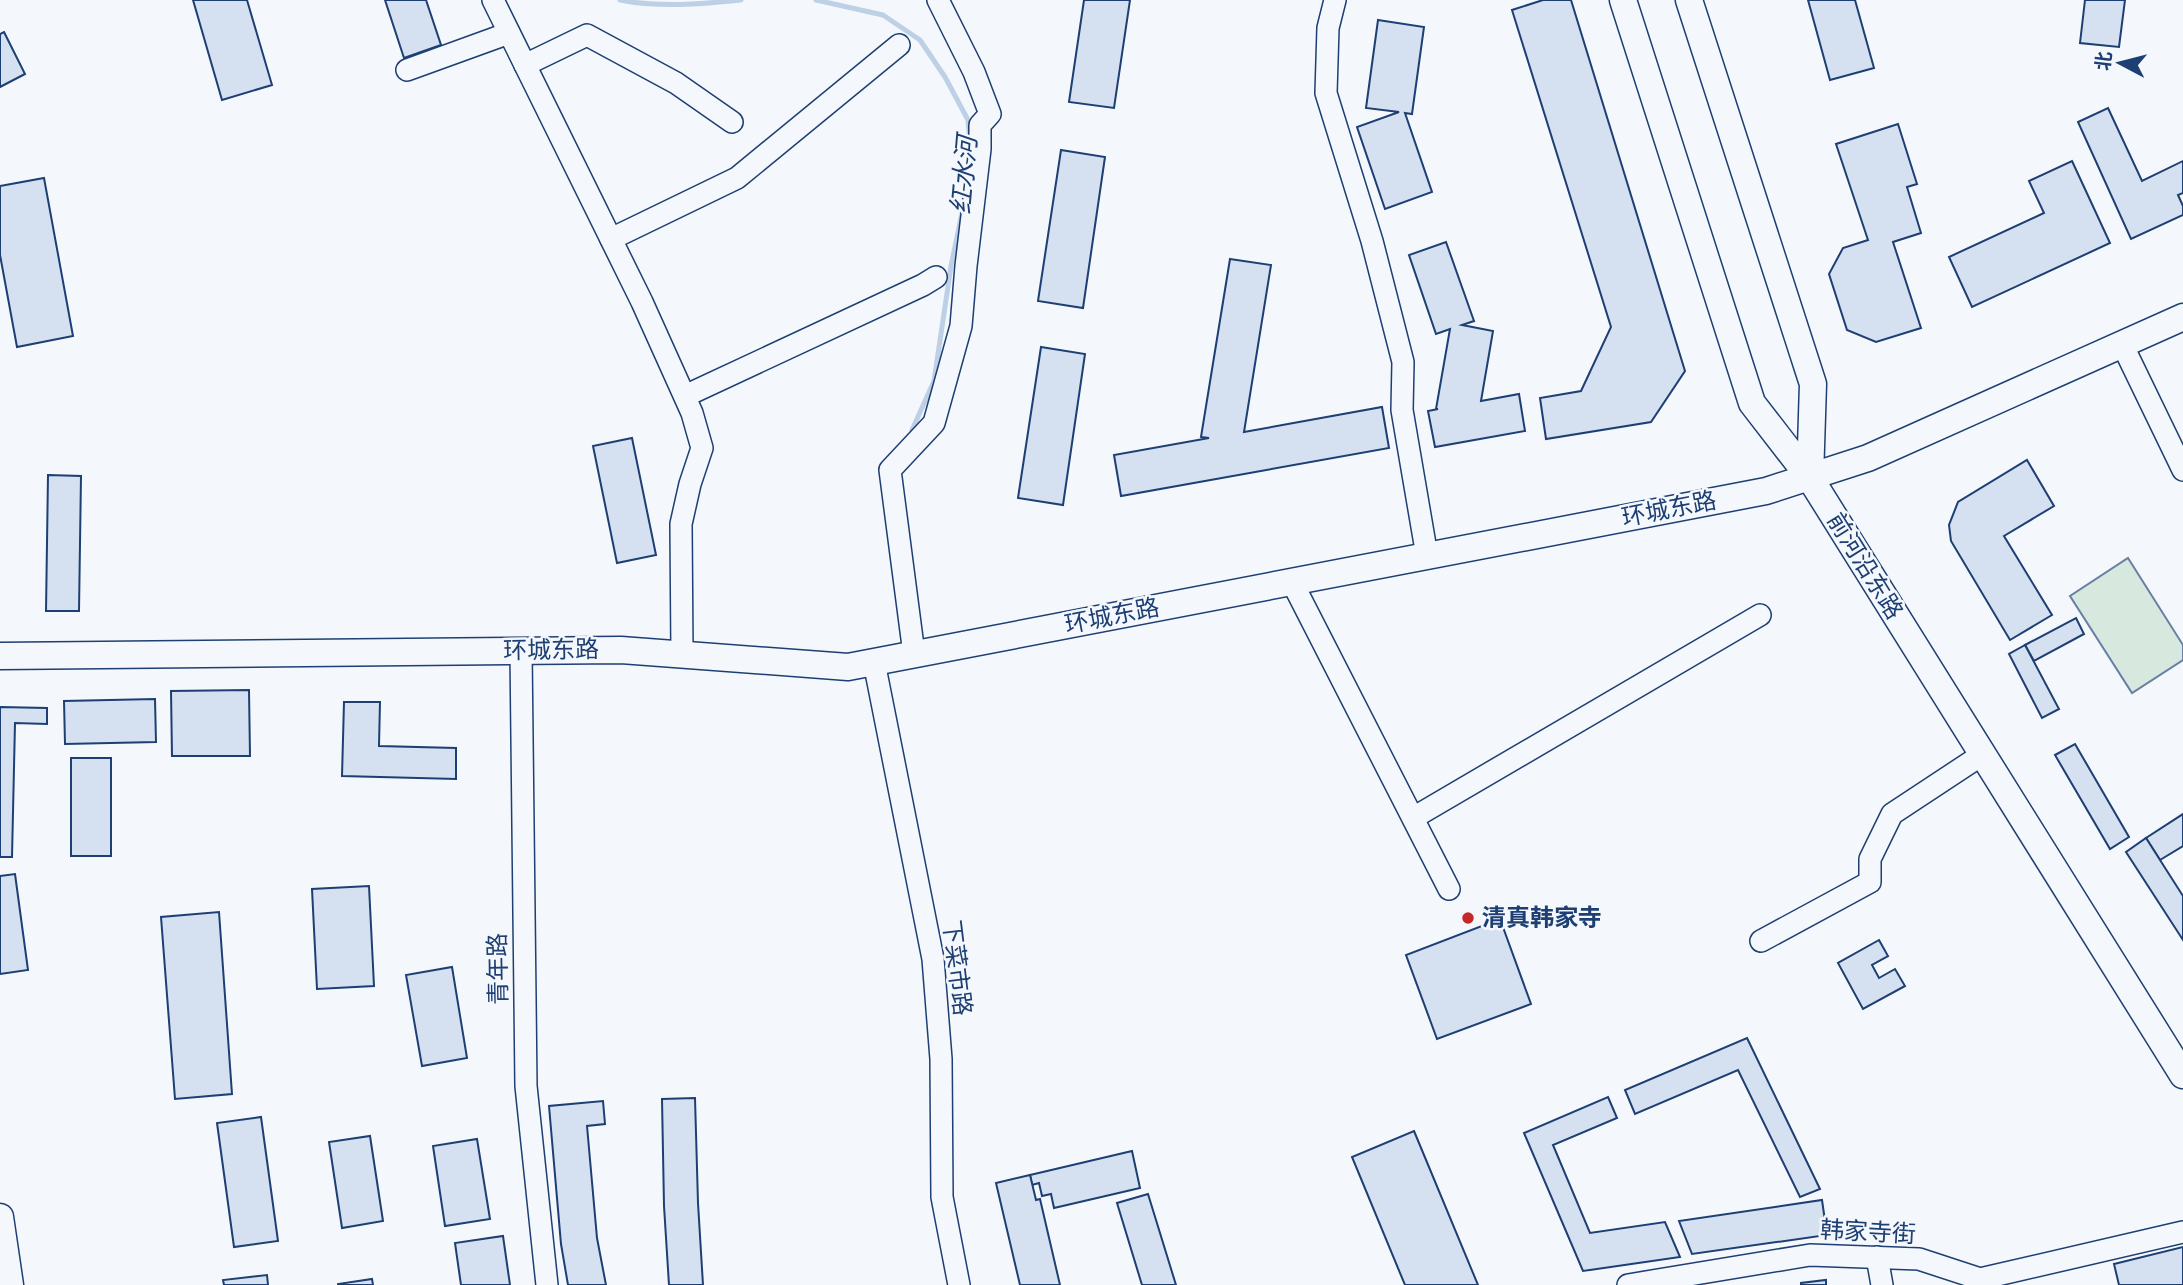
<svg xmlns="http://www.w3.org/2000/svg" width="2183" height="1285" font-family="Rubik,'Noto Sans SC',sans-serif">
  <rect width="100%" height="100%" fill="#f4f7fb"/>
  <polygon fill="#d7e8df" stroke="#687fa3" stroke-width="2" points="2128,558 2183,645 2183,660 2132,693 2070,596"/>
  <g fill="none" stroke-linecap="round" stroke-linejoin="round">
    <g stroke="#bed0e5" stroke-width="5">
      <path d="M620,0C660,8 701,4 741,0"/>
      <polyline points="816,0 883,15 920,40 945,77 968,120 970,144"/>
      <polyline points="912,430 934,381 951,266 962,213"/>
    </g>
  </g>
  <g fill="#d5e0f0" stroke="#1d3f73" stroke-width="2">
    <polygon points="193,0 247,0 272,85 222,100"/>
    <polygon points="385,0 426,0 441,45 404,58"/>
    <polygon points="1084,0 1130,0 1114,108 1069,102"/>
    <polygon points="1543,0 1571,0 1685,371 1651,422 1546,439 1540,398 1581,391 1611,327 1512,10"/>
    <polygon points="1808,0 1855,0 1874,68 1830,80"/>
    <polygon points="2085,0 2125,0 2119,47 2080,43"/>
    <polygon points="1378,20 1424,27 1412,114 1405,113 1432,192 1385,209 1357,127 1399,112 1366,108"/>
    <polygon points="4,32 25,74 0,87 0,34"/>
    <polygon points="2108,108 2142,181 2183,161 2183,193 2178,195 2183,206 2183,215 2131,239 2078,122"/>
    <polygon points="1898,124 1917,184 1907,187 1921,233 1893,242 1921,328 1876,342 1847,330 1829,274 1843,248 1868,240 1836,144"/>
    <polygon points="1061,150 1105,157 1083,308 1038,301"/>
    <polygon points="2072,161 2110,243 1972,307 1949,257 2044,213 2029,181"/>
    <polygon points="44,178 73,336 17,347 0,255 0,186"/>
    <polygon points="1446,242 1474,321 1462,325 1493,331 1481,401 1519,394 1525,431 1435,447 1428,411 1438,409 1436,409 1450,329 1436,334 1409,255"/>
    <polygon points="1230,259 1271,265 1244,432 1382,407 1389,448 1121,496 1114,455 1209,438 1201,437"/>
    <polygon points="1041,347 1085,354 1063,505 1018,498"/>
    <polygon points="632,438 656,555 617,563 593,446"/>
    <polygon points="2027,460 2054,506 2004,536 2052,615 2010,640 1951,541 1949,525 1958,502"/>
    <polygon points="48,475 81,476 79,611 46,611"/>
    <polygon points="2076,618 2084,634 2034,661 2025,645"/>
    <polygon points="2025,645 2059,709 2042,718 2009,654"/>
    <polygon points="249,690 250,756 172,756 171,691"/>
    <polygon points="155,699 156,742 65,744 64,701"/>
    <polygon points="344,702 380,702 379,746 456,748 456,779 342,776"/>
    <polygon points="0,707 47,708 47,724 15,723 12,857 0,857"/>
    <polygon points="2075,744 2129,837 2110,849 2055,755"/>
    <rect x="71" y="758" width="40" height="98"/>
    <polygon points="2183,814 2183,846 2160,860 2146,838"/>
    <polygon points="2146,838 2183,896 2183,940 2126,852"/>
    <polygon points="15,874 28,970 0,974 0,876"/>
    <polygon points="369,886 374,986 317,989 312,889"/>
    <polygon points="219,912 232,1094 175,1099 161,917"/>
    <polygon points="1500,919 1531,1004 1437,1039 1406,955"/>
    <polygon points="1879,940 1888,956 1872,965 1879,978 1895,969 1905,986 1863,1009 1838,963"/>
    <polygon points="452,967 467,1058 422,1066 406,975"/>
    <polygon points="1747,1038 1820,1189 1800,1197 1738,1070 1635,1114 1625,1090"/>
    <polygon points="1608,1097 1617,1118 1553,1145 1590,1233 1665,1222 1680,1257 1583,1271 1524,1133"/>
    <polygon points="695,1098 698,1203 703,1285 669,1285 664,1206 662,1099"/>
    <polygon points="603,1101 605,1124 587,1126 597,1238 606,1285 568,1285 561,1244 549,1106"/>
    <polygon points="261,1117 278,1241 234,1247 217,1123"/>
    <polygon points="1414,1131 1478,1285 1405,1285 1352,1157"/>
    <polygon points="370,1136 383,1221 342,1228 329,1142"/>
    <polygon points="477,1139 490,1219 445,1226 433,1146"/>
    <polygon points="1132,1151 1140,1188 1054,1208 1051,1194 1042,1196 1039,1183 1032,1185 1030,1175"/>
    <polygon points="1030,1175 1036,1200 1040,1199 1060,1285 1020,1285 996,1183"/>
    <polygon points="1148,1194 1176,1285 1142,1285 1117,1203"/>
    <polygon points="1822,1200 1827,1235 1692,1254 1679,1221"/>
    <polygon points="503,1236 510,1285 461,1285 455,1243"/>
    <polygon points="2183,1247 2183,1285 2119,1285 2114,1264"/>
    <polygon points="267,1275 268,1285 224,1285 223,1280"/>
    <polygon points="372,1279 373,1285 338,1285 338,1284"/>
    <polygon points="1826,1280 1826,1285 1801,1285 1801,1283"/>
  </g>
  <g fill="none" stroke-linecap="round" stroke-linejoin="round">
    <g stroke="#1d3f73" stroke-width="24">
      <g id="minor">
        <polyline points="493,0 642,302 692,413 702,448 690,484 681,524 682,654"/>
        <polyline points="1335,0 1328,28 1326,93 1372,241 1403,362 1402,410 1427,556"/>
        <polyline points="525,65 587,35 676,83 732,122"/>
        <polyline points="407,70 509,33"/>
        <polyline points="611,239 737,178 899,45"/>
        <polyline points="2122,344 2183,470"/>
        <polyline points="685,396 923,285 936,277"/>
        <polyline points="1292,582 1449,889"/>
        <polyline points="521,651 526,1086 547,1285"/>
        <polyline points="914,654 890,470 934,423 961,326 966,266 980,149 980,125 990,114 974,72 938,0"/>
        <polyline points="874,662 933,959 941,1059 942,1197 959,1285"/>
        <polyline points="1413,818 1760,615"/>
        <polyline points="1761,941 1870,882 1870,859 1892,814 1983,754"/>
        <polyline points="1877,1257 1882,1285"/>
        <polyline points="1628,1285 1810,1255 1919,1259 1980,1279 2183,1232"/>
      </g>
    </g>
    <g stroke="#1d3f73" stroke-width="29">
      <g id="major">
        <polyline points="1623,0 1752,403 1810,478 2183,1075"/>
        <polyline points="1689,0 1813,384 1810,478"/>
        <polyline points="0,656 621,650 848,667 1766,491 1868,458 2183,317"/>
        <polyline points="0,1217 10,1285"/>
      </g>
    </g>
    <use href="#minor" stroke="#f4f7fb" stroke-width="21"/>
    <use href="#major" stroke="#f4f7fb" stroke-width="26"/>
  </g>
  <circle fill="#c62828" stroke="#f4f7fb" stroke-width="2.5" cx="1468" cy="918" r="7"/>
  <g text-anchor="middle" stroke-width="5" stroke-linejoin="round" paint-order="stroke">
    <g font-size="24" fill="#1d3f73" stroke="#f4f7fb">
      <text transform="translate(1669 509) rotate(-11)" y="8">环城东路</text>
      <text transform="translate(1865 566) rotate(58)" y="8">前河沿东路</text>
      <text transform="translate(1112 616) rotate(-11)" y="8">环城东路</text>
      <text transform="translate(551 650) rotate(-1)" y="8">环城东路</text>
      <text transform="translate(957 968) rotate(83)" y="8">下菜市路</text>
      <text transform="translate(498 969) rotate(-91)" y="8">青年路</text>
      <text transform="translate(1868 1232) rotate(3)" y="8">韩家寺街</text>
    </g>
    <g font-size="24" font-weight="bold" fill="#1d3f73" stroke="#f4f7fb" text-anchor="start">
      <text x="1482" y="926">清真韩家寺</text>
    </g>
    <g font-size="26" font-style="italic" fill="#1d3f73" stroke="#f4f7fb">
      <text transform="translate(964 175) rotate(-85)" y="9">红水河</text>
    </g>
  </g>
  <g transform="translate(2120 63) rotate(277)" stroke="#f4f7fb" stroke-width="5" paint-order="stroke">
  <path d="M0-5L12 26L0 18L-12 26Z" fill="#1d3f73"/>
  <text y="-10" font-size="19" font-weight="bold" text-anchor="middle" fill="#1d3f73">北</text>
  </g>
</svg>
